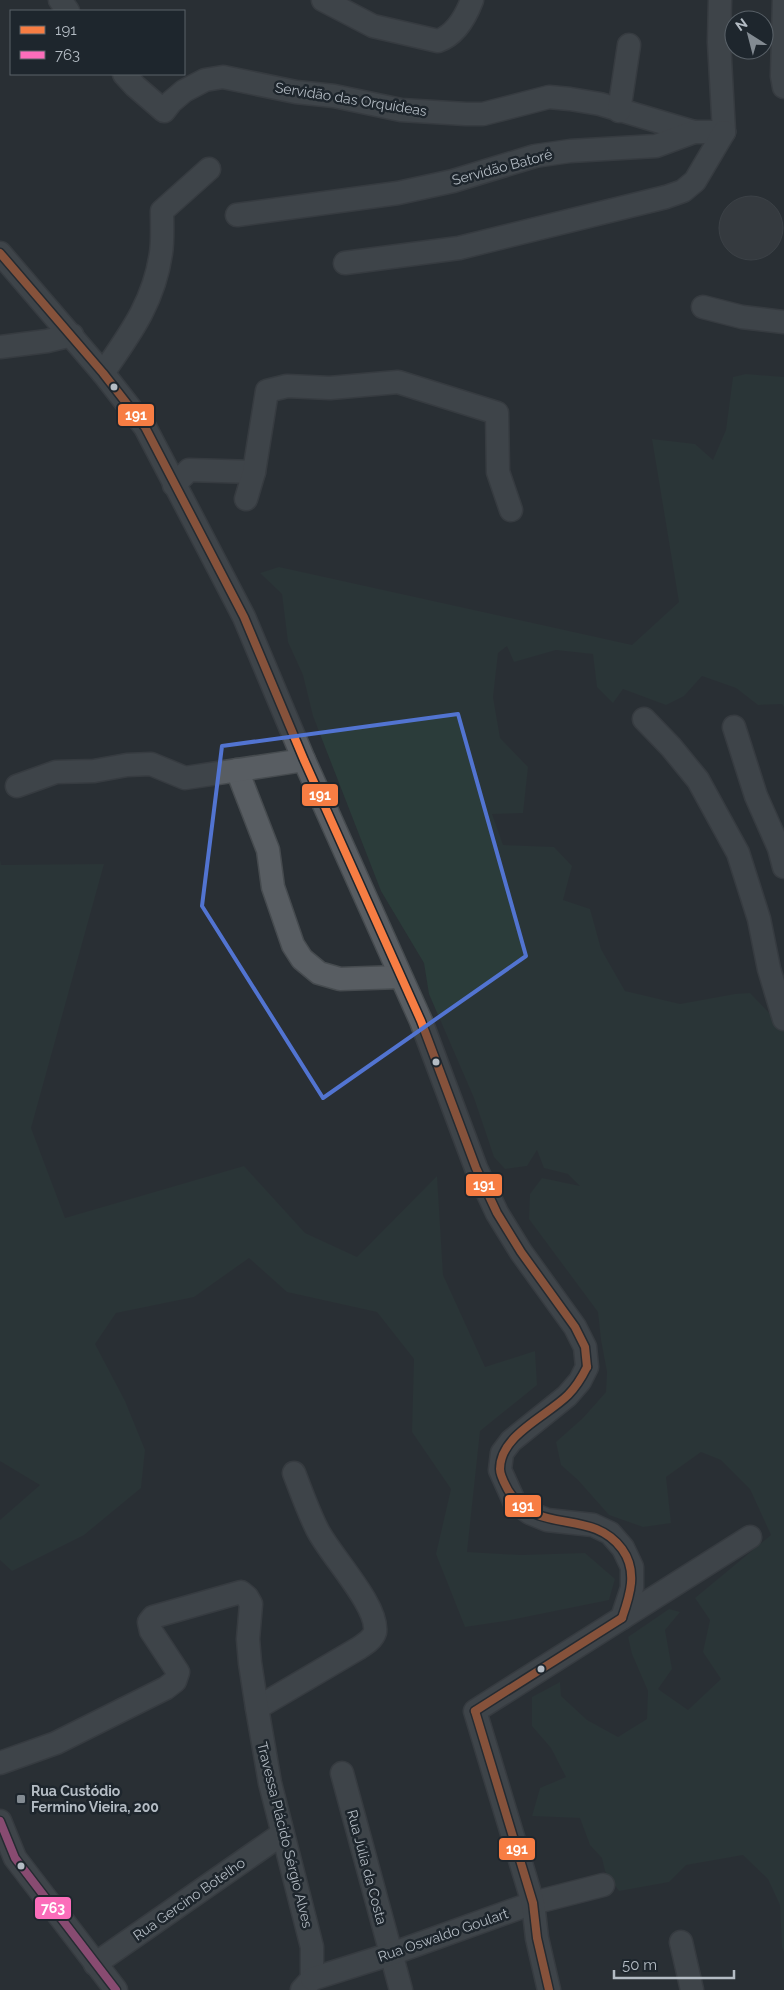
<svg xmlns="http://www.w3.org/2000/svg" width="784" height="1990" font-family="Raleway,sans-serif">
  <rect width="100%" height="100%" fill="#292f34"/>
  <g fill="#2b3c3a">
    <polygon points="746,374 784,377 784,707 782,704 758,705 736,688 702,676 684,696 666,705 623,689 613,703 597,687 593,654 556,650 514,662 507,646 498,653 493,697 500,738 528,767 523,813 492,814 503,845 554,847 572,866 563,900 590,909 601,949 625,991 680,1004 735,994 750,993 776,1020 784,1030 784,1952 782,1947 780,1905 768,1879 743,1855 686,1865 669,1882 619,1891 605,1871 602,1858 590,1845 580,1818 532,1816 540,1788 566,1777 551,1748 532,1726 532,1697 560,1682 561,1696 587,1720 618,1737 647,1719 648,1691 632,1654 628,1637 669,1609 680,1612 665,1630 672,1669 658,1689 688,1710 721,1679 703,1652 710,1620 695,1598 771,1535 750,1489 721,1460 701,1452 666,1477 671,1523 643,1527 609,1515 578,1480 561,1465 556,1442 583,1418 606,1392 607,1372 601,1340 598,1312 529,1219 530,1194 542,1178 580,1186 568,1174 544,1168 537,1150 527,1166 505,1169 494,1157 474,1098 429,994 424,963 381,891 313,716 303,675 288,642 282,594 260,573 279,567 632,645 679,602 652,439 695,444 713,460 726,430 733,377"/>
    <polygon points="0,860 1,865 104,864 31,1128 65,1218 244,1166 305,1233 357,1257 437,1176 443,1275 485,1367 535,1351 537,1385 480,1431 467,1552 521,1555 585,1553 615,1579 609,1600 505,1621 465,1627 436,1554 451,1489 412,1432 414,1359 377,1312 287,1292 249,1258 194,1297 116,1313 95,1344 125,1401 145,1450 141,1488 84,1535 12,1571 0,1560 0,1520 40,1485 0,1461"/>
  </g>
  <circle fill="#43484c" stroke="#51565b" cx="751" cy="228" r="32"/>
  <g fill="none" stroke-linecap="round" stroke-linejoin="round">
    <g stroke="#464b4f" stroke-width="25">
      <g id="minor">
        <polyline points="60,0 68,11"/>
        <path d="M323,0L373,26L438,41C455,35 466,16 472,0"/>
        <polyline points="720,0 719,42 724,132"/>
        <polyline points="784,0 782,76 784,87"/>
        <polyline points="124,74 135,86 164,111 171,102 184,91 205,80 223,77 296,92 334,96 401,110 466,114 483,114 549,97 570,99 600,104 694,132"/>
        <polyline points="619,111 629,45"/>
        <polyline points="237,215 398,193 453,181 535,156 570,151 656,146 694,132 724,132"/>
        <polyline points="0,253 103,373 145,427 244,617 304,760 421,1021 476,1168 497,1213 521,1252 575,1327 585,1347 587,1367 580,1381 567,1396 511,1441 502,1453 500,1470 514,1501 530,1513 547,1520 593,1525 610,1533 623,1548 632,1567 632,1588 622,1618"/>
        <polyline points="345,263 459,248 666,197 683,191 695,181 724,132"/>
        <polyline points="703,307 742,317 784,322"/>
        <polyline points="0,347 47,341 72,335"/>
        <path d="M103,373C130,334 154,302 161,253C163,240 162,225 162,211L209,169"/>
        <polyline points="174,485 189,470 254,472"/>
        <polyline points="246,499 254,472 267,391 287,386 330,388 398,382 497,413 498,472 511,510"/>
        <polyline points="644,719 671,747 698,780 738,853 759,919 769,969 784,1019"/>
        <polyline points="734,727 756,796 779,848 784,867"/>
        <polyline points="237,770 268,850 273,887 293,945 302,959 319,973 340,979 400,977"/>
        <polyline points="17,786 56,772 94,771 127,765 151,764 185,778 304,760"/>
        <path d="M257,1708L359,1648C365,1644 373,1639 375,1632C379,1606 329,1554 317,1529C308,1511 301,1491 294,1473"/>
        <polyline points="0,1763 56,1743 166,1688 175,1681 178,1672 151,1631 149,1622 153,1617 241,1592 247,1597 251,1604 248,1639 250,1663 257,1708 270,1783 312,1947 312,1979 302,1990"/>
        <polyline points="342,1773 401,1990"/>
        <polyline points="0,1821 15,1858 116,1990"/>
        <polyline points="681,1942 692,1990"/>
        <polyline points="95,1964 282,1834"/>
        <polyline points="312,1979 391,1954 533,1903 603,1885"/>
        <polyline points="549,1990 537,1938 533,1903 475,1711 750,1537"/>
      </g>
    </g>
    <use href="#minor" stroke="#585d62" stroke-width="22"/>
    <g stroke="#1e262d" stroke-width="11">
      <g id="bus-1">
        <polyline points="0,253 103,373 145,427 244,617 304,760 421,1021 476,1168 497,1213 521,1252 575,1327 585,1347 587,1367"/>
        <path d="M587,1367C582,1377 576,1387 568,1395C547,1416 500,1435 500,1469C500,1476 505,1484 508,1490C536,1537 591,1507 622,1549C638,1571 630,1595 622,1618"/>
        <polyline points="475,1711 533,1903 537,1938 549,1990"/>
        <polyline points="475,1711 622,1618"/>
      </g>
    </g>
    <g stroke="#1e262d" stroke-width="11">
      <polyline id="bus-2" points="0,1821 15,1858 116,1990"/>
    </g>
    <use href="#bus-1" stroke="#f77d43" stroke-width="8"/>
    <use href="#bus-2" stroke="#fb6dba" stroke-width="8"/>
  </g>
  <path d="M0 0H784V1990H0ZM458,714L526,956L323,1098L202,906L222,746Z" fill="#292f34" fill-opacity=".55" fill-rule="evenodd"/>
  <path fill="none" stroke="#5274d1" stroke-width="4" stroke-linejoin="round" d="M458,714L526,956L323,1098L202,906L222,746Z"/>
  <g fill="#b4bcc4" stroke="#1e262d" stroke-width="2">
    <circle cx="114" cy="387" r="4.5"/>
    <circle cx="436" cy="1062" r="4.5"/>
    <circle cx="541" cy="1669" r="4.5"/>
    <circle cx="21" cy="1866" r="4.5"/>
  </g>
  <rect fill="#838b92" stroke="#1e262d" stroke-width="2" x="16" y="1794" width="10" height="10" rx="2.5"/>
  <g text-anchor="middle" stroke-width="5" stroke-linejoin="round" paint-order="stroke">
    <g font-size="14" fill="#b4bcc4" stroke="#1e262d">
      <text transform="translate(351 99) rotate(9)" y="5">Servidão das Orquídeas</text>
      <text transform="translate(502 167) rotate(-15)" y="5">Servidão Batoré</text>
      <text transform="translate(285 1835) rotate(76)" y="5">Travessa Plácido Sérgio Alves</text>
      <text transform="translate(367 1867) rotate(75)" y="5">Rua Júlia da Costa</text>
      <text transform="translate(189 1899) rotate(-35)" y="5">Rua Gercino Botelho</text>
      <text transform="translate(443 1935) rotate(-19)" y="5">Rua Oswaldo Goulart</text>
    </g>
    <g font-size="14" font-weight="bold" fill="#b4bcc4" stroke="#1e262d" text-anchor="start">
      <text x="31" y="1796">Rua Custódio<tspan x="31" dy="16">Fermino Vieira, 200</tspan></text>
    </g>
  </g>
  <g stroke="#1e262d" stroke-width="2">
    <rect x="117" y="403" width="38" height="24" rx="5" fill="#f77d43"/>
    <rect x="301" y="783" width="38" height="24" rx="5" fill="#f77d43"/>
    <rect x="465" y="1173" width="38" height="24" rx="5" fill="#f77d43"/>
    <rect x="504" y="1494" width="38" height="24" rx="5" fill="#f77d43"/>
    <rect x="498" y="1837" width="38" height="24" rx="5" fill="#f77d43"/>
    <rect x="34" y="1896" width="38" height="24" rx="5" fill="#fb6dba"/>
  </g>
  <g font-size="14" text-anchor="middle" font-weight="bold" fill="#fff">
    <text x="136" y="420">191</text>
    <text x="320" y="800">191</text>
    <text x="484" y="1190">191</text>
    <text x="523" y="1511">191</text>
    <text x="517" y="1854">191</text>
    <text x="53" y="1913">763</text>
  </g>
  <rect x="10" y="10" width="175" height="65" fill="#1e262d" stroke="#5a6269"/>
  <rect x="20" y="26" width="25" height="8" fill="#f77d43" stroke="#5a6269"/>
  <text x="55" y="35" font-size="15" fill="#b4bcc4">191</text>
  <rect x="20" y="51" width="25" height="8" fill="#fb6dba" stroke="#5a6269"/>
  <text x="55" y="60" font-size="15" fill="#b4bcc4">763</text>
  <g transform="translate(749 35) rotate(324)"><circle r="24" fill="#1e262d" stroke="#5a6269"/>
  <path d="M0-4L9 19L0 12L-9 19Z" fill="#838b92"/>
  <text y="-8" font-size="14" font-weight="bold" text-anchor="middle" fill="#b4bcc4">N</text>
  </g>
  <path d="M614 1970v8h120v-8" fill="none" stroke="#b4bcc4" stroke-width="2.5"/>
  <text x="622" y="1970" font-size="15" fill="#b4bcc4" stroke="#1e262d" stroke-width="4" paint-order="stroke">50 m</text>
</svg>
